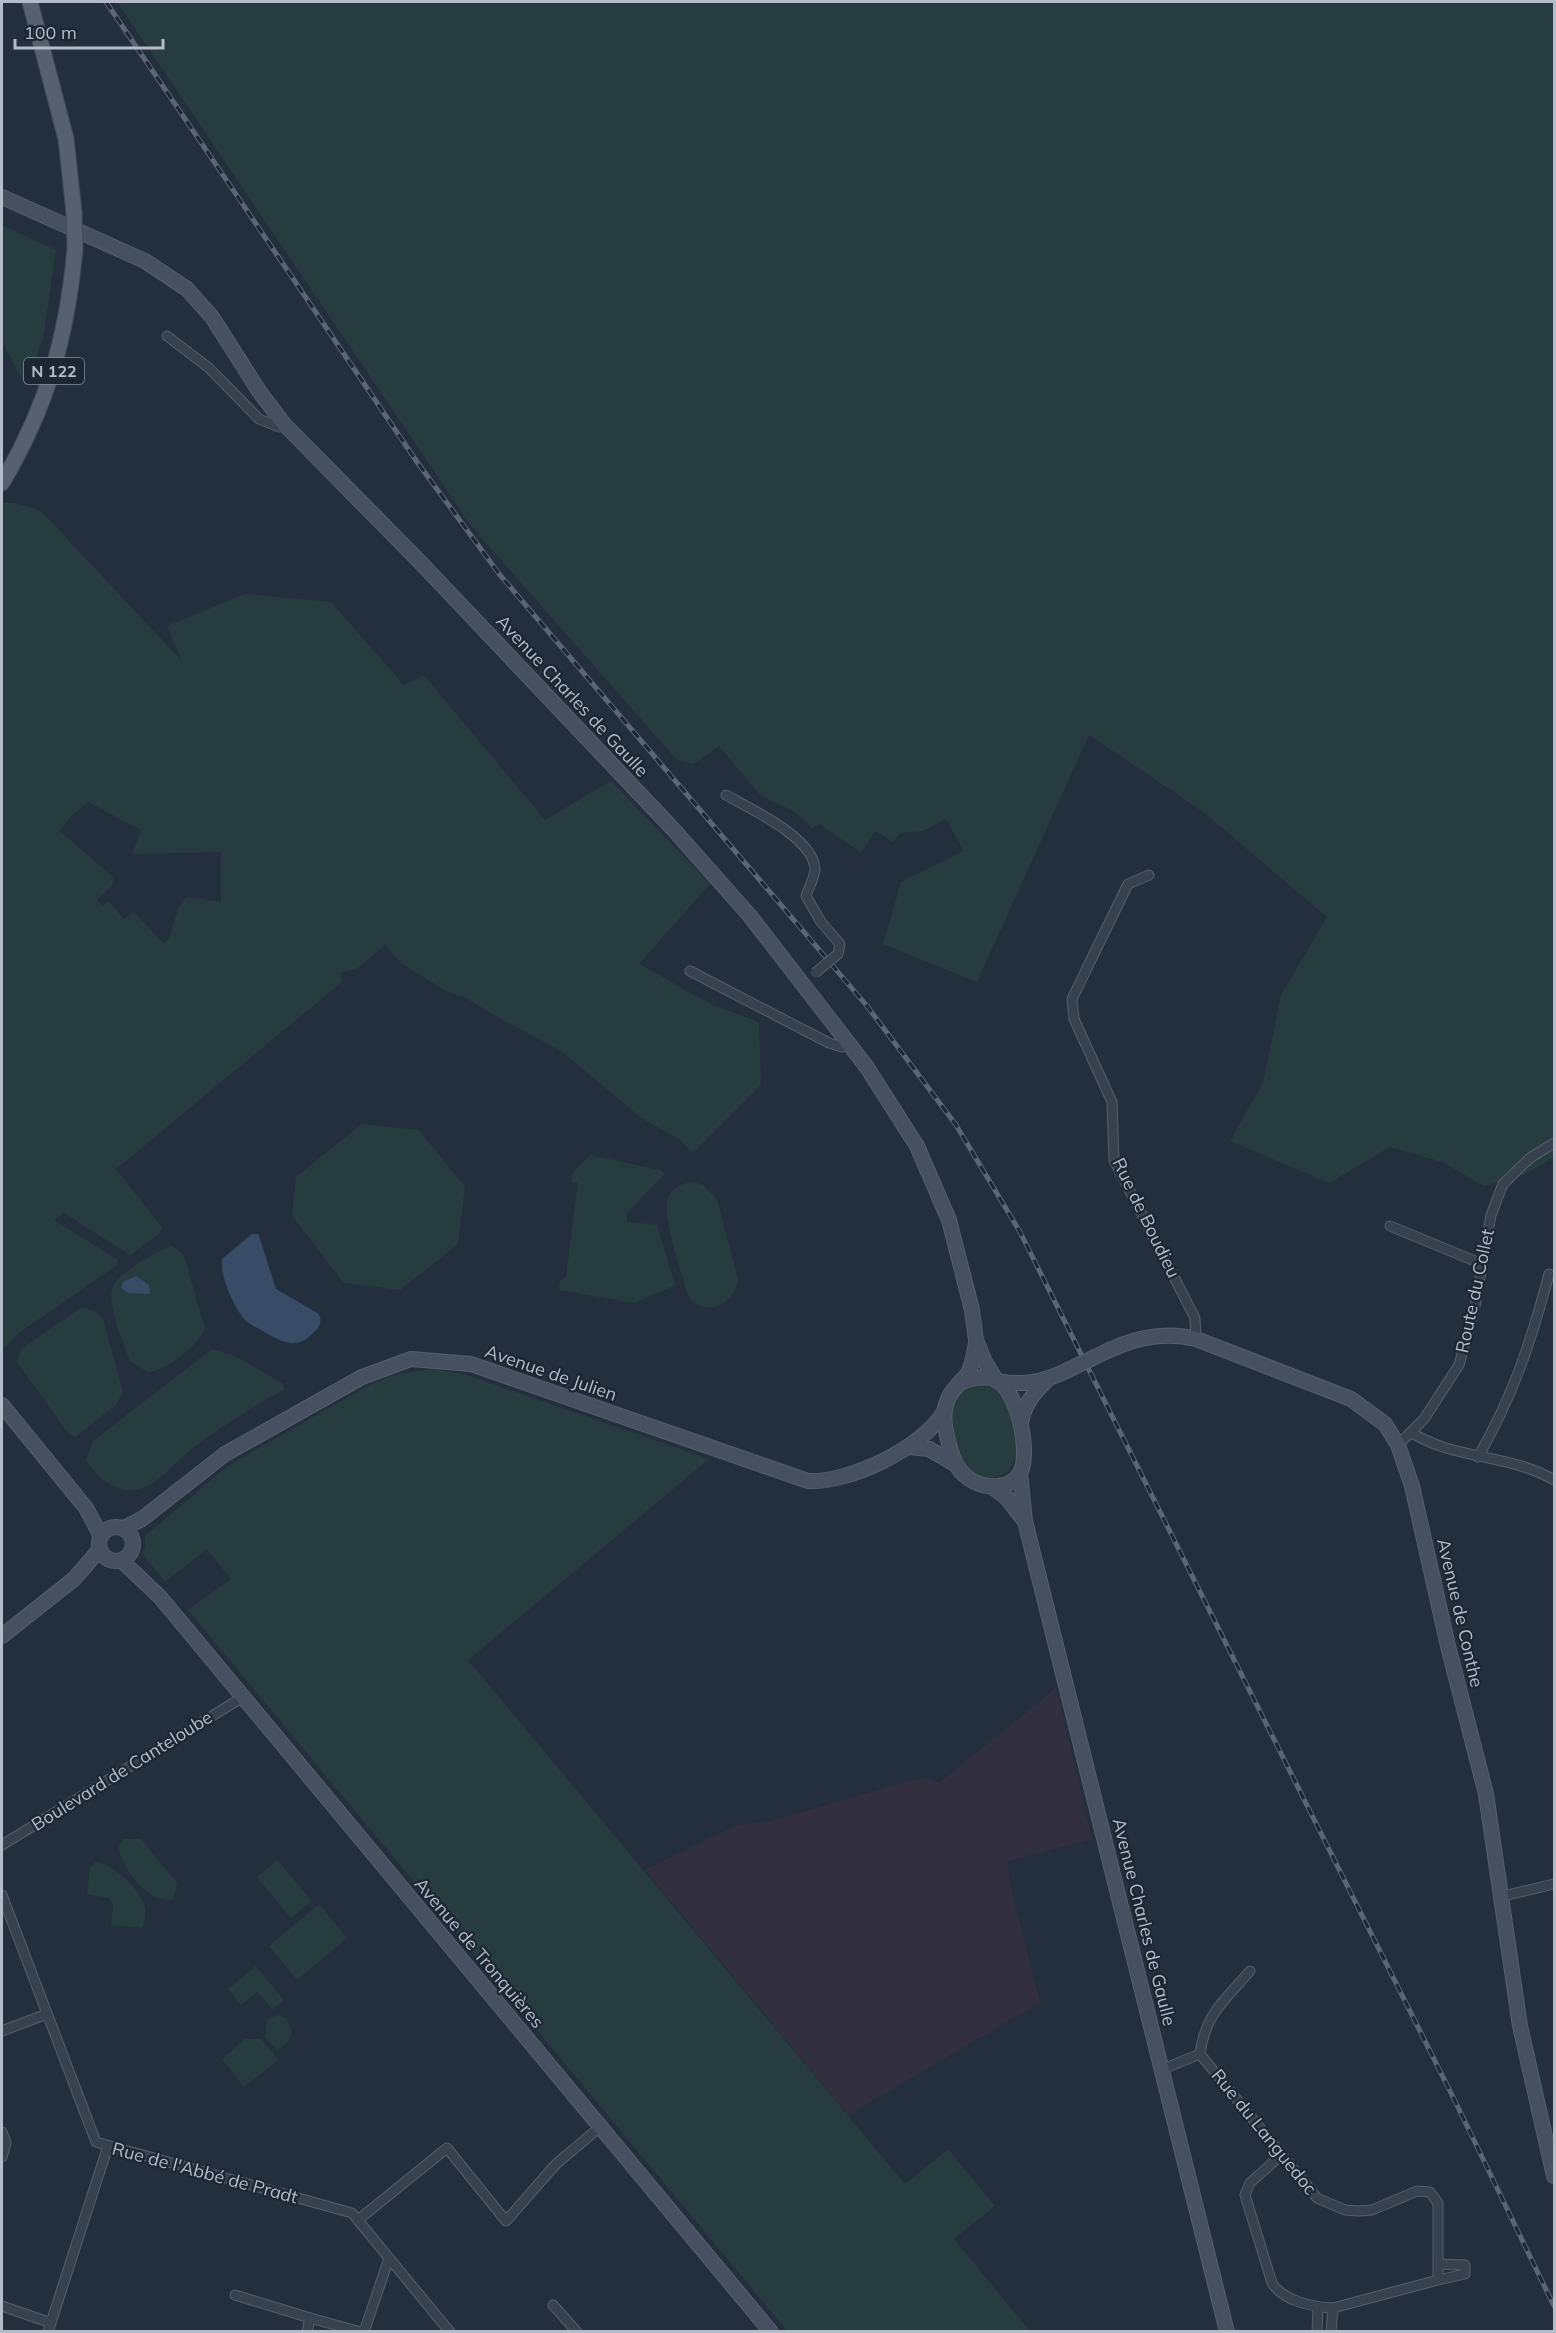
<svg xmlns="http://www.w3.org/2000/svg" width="1556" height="2333" font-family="Mulish,sans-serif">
  <rect width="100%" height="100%" fill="#242f3e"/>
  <polygon fill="#32303f" points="1056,1687 1092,1839 1007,1861 1011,1889 1040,2002 848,2115 645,1870 738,1825 771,1821 913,1780 924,1778 939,1783 1042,1700"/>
  <g fill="#263c3f" fill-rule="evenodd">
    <polygon points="117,2 1554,2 1554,1157 1524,1175 1484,1186 1442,1162 1390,1147 1329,1183 1230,1141 1263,1083 1281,995 1327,917 1202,811 1089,735 977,982 883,944 901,882 964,851 946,819 923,831 901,833 893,842 875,831 861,853 818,823 813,829 795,812 760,795 719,746 694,764 677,760 471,526"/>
    <polygon points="2,225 56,250 43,339 25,386 2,341"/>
    <path d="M4,503H16L41,511L181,660L167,626L245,594L331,602L404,685L424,675L545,820L611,781L710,884L639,964L713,1005L759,1022L761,1085L693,1153L679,1139L641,1118L560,1050L502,1020L466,998L446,991L401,963L385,945L358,968L340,973L342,982L116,1169L162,1227L160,1233L130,1255L64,1213L54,1220L117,1259V1265L19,1333L2,1350V507ZM88,802L141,830L132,854L221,852V902L187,897C172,909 177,931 164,944L134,912L124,919L109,901L103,906L97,900L111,887L114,878L60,831L72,815Z"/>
    <polygon points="362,1124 419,1130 465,1187 458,1244 400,1290 344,1283 292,1216 296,1177"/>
    <polygon points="590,1155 660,1170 665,1174 627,1213 627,1222 657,1225 675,1285 635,1303 559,1290 560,1281 566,1277 578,1183 571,1182 573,1173"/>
    <path d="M694,1182L703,1185L717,1199L738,1279C735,1304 708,1318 689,1298C683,1277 661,1216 668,1198C672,1187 683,1183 694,1182Z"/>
    <path d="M172,1246L182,1253L185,1259L205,1329C197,1346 167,1371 148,1372L130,1361C124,1344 104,1300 114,1284C118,1277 129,1271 135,1266C147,1258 158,1250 172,1246Z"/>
    <polygon points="82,1307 96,1312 103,1319 123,1392 116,1405 75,1437 67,1432 17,1362 21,1349"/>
    <path d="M212,1349L237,1357L284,1384V1390C255,1405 221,1427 194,1447C176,1461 157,1487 134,1490C114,1492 93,1475 86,1459L93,1441Z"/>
    <polygon points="431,1369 464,1374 709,1459 468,1660 905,2184 948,2149 995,2206 954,2239 1030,2331 787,2331 188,1610 231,1579 207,1549 165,1582 142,1553 145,1548 145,1536 224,1469 246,1455 373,1383 398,1374"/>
    <path d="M982,1384C990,1386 997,1388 1002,1395C1015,1410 1025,1457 1008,1471C993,1484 969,1479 962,1461C959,1454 958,1446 956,1438C950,1413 947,1386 982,1384Z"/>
    <path d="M123,1839H141L177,1883L174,1899C153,1908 118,1866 119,1846Z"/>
    <polygon points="277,1860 312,1901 291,1918 257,1877"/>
    <path d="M96,1862C113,1865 138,1887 144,1904C147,1911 144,1921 143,1928L111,1925L113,1904L108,1898L87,1894L90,1867Z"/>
    <polygon points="319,1904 347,1938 297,1980 269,1946"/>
    <polygon points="256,1966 284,2000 272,2009 257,1992 241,2005 228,1989"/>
    <polygon points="278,2015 287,2019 292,2032 288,2042 277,2050 265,2037 267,2019"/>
    <polygon points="245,2039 261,2039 279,2060 244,2087 222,2059"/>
  </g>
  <g fill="#394c67">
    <path d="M252,1234H258L260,1239L276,1289L319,1314C322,1321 320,1326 315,1331C297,1352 280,1341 261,1330C254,1326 246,1323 242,1316C232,1303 220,1275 222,1259Z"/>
    <polygon points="136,1276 149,1285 150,1294 128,1293 121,1288 123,1282"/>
  </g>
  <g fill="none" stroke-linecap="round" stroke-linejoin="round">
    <g stroke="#565f6c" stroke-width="11">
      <g id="street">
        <polyline points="167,336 209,368 259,419 279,427 284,424"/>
        <path d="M726,795C750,809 813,837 815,869C815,877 808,889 806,896L821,922L840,944L838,954"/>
        <polyline points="1149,875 1128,884 1072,999 1074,1019 1112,1102 1114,1160 1195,1318 1196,1339"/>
        <polyline points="690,971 829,1043 842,1047 847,1042"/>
        <polyline points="1390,1226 1482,1264"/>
        <path d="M1412,1433C1456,1460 1510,1454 1554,1480"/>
        <polyline points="1398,1445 1424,1419 1459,1365 1475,1306 1491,1215 1503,1184 1530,1158 1554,1143"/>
        <path d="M1478,1457C1513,1396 1531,1342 1549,1274"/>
        <polyline points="2,1845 243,1697"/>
        <polyline points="2,1895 96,2142 352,2213 450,2332"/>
        <polyline points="1503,1896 1554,1884"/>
        <polyline points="2,2031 47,2014"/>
        <path d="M1200,2054C1205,2014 1225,2000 1250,1971"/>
        <path d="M1163,2069L1200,2054L1317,2198L1345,2210L1359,2211L1372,2210L1417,2191L1430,2192L1438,2203V2280L1333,2308C1313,2307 1283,2301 1272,2283L1245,2195L1250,2183L1281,2155"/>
        <polyline points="2,2132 6,2143 2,2157"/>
        <polyline points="358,2220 447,2148 506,2221 556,2164 600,2127"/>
        <polyline points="1438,2280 1465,2274 1465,2265 1438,2264"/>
        <polyline points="235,2295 310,2318"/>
        <polyline points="553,2305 577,2332"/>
        <polyline points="2,2306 51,2323"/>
        <polyline points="48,2332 108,2146"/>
        <polyline points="307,2332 310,2318 361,2332"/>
        <polyline points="364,2332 389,2258"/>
        <polyline points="1317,2332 1318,2307"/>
        <polyline points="1331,2332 1333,2308"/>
      </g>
    </g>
    <g stroke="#565f6c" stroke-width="16">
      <g id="secondary">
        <polyline points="2,197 145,261 187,289 212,317 259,391 284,424 421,563 673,829 750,916 866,1066 917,1146 949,1220 972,1310 976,1340 985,1362 996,1380"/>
        <path d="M1097,1356C1128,1340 1160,1330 1196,1339L1351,1399L1385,1424L1398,1445L1412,1486L1448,1646L1486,1794L1520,2026L1554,2176"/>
        <path d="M998,1381C1024,1386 1043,1382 1066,1371"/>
        <path d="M962,1382C973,1378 987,1374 998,1381C1018,1394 1030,1450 1021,1471C1012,1491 983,1489 968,1478C957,1470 954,1461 950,1448C944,1426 939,1405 956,1387C960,1382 964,1379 968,1373C973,1364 974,1353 976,1343"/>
        <polyline points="2,1405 86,1508 101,1536"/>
        <path d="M1021,1423C1024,1404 1034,1393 1047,1380"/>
        <polyline points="909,1447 929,1449 955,1464"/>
        <polyline points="1020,1473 1025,1521 1227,2332"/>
        <polyline points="992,1487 1006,1497 1023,1519"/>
        <circle cx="116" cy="1544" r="17"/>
        <path d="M124,1528L142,1519L225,1454L362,1377L411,1359L471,1364L808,1481C850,1483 922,1448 944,1412"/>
        <polyline points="121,1560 160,1597 771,2332"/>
        <polyline points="2,1636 74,1579 100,1549"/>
      </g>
    </g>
    <g stroke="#414a57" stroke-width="17">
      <g id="primary">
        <polyline points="30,2 66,139 74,212"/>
        <path d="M2,483C47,407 67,337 75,249"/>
      </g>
    </g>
    <use href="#street" stroke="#38414e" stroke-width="9"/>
    <use href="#secondary" stroke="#465061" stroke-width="14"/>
    <use href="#primary" stroke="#56606e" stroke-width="15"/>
    <g stroke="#5a6575" stroke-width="5">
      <polyline id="rail" points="106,2 417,462 500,575 867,1006 956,1125 1020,1232 1455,2101 1554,2306"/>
    </g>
    <use href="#rail" stroke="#1d2633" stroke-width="3" stroke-dasharray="9" stroke-linecap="butt"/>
    <g stroke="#565f6c" stroke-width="11" stroke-linecap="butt">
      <polyline id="street-bridge" points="815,973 838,954"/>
    </g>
    <g stroke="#565f6c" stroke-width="16" stroke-linecap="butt">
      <polyline id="secondary-bridge" points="1066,1371 1097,1356"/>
    </g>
    <g stroke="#414a57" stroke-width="17" stroke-linecap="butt">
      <polyline id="primary-bridge" points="74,212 75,249"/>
    </g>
    <use href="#street-bridge" stroke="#38414e" stroke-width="9"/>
    <use href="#secondary-bridge" stroke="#465061" stroke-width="14"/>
    <use href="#primary-bridge" stroke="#56606e" stroke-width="15"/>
  </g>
  <g text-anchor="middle" stroke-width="4.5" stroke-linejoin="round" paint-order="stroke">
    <rect fill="#1d2633" stroke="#878f9c" stroke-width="1.5" x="24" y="358" width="60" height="26" rx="4.5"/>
    <g font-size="16" font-weight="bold" fill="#b4bcc9">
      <text x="54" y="377">N 122</text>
    </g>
    <g font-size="18" fill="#b4bcc9" stroke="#1d2633">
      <text transform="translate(572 696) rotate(47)" y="6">Avenue Charles de Gaulle</text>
      <text transform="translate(1146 1218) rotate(64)" y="6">Rue de Boudieu</text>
      <text transform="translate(1475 1291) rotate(-78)" y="6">Route du Collet</text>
      <text transform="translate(551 1373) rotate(19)" y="6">Avenue de Julien</text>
      <text transform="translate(1460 1613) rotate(77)" y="6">Avenue de Conthe</text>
      <text transform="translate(122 1771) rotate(-32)" y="6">Boulevard de Canteloube</text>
      <text transform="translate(1144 1922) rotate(76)" y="6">Avenue Charles de Gaulle</text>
      <text transform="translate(479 1953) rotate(50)" y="6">Avenue de Tronquières</text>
      <text transform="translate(1264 2132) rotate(51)" y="6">Rue du Languedoc</text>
      <text transform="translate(205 2173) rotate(15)" y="6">Rue de l'Abbé de Pradt</text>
    </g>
  </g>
  <rect width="1556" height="2333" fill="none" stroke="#b4bcc9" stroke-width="6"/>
  <path d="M15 39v9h148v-9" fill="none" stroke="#b4bcc9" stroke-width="3"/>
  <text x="24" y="39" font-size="18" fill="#b4bcc9" stroke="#1d2633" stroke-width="4.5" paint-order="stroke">100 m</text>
</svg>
